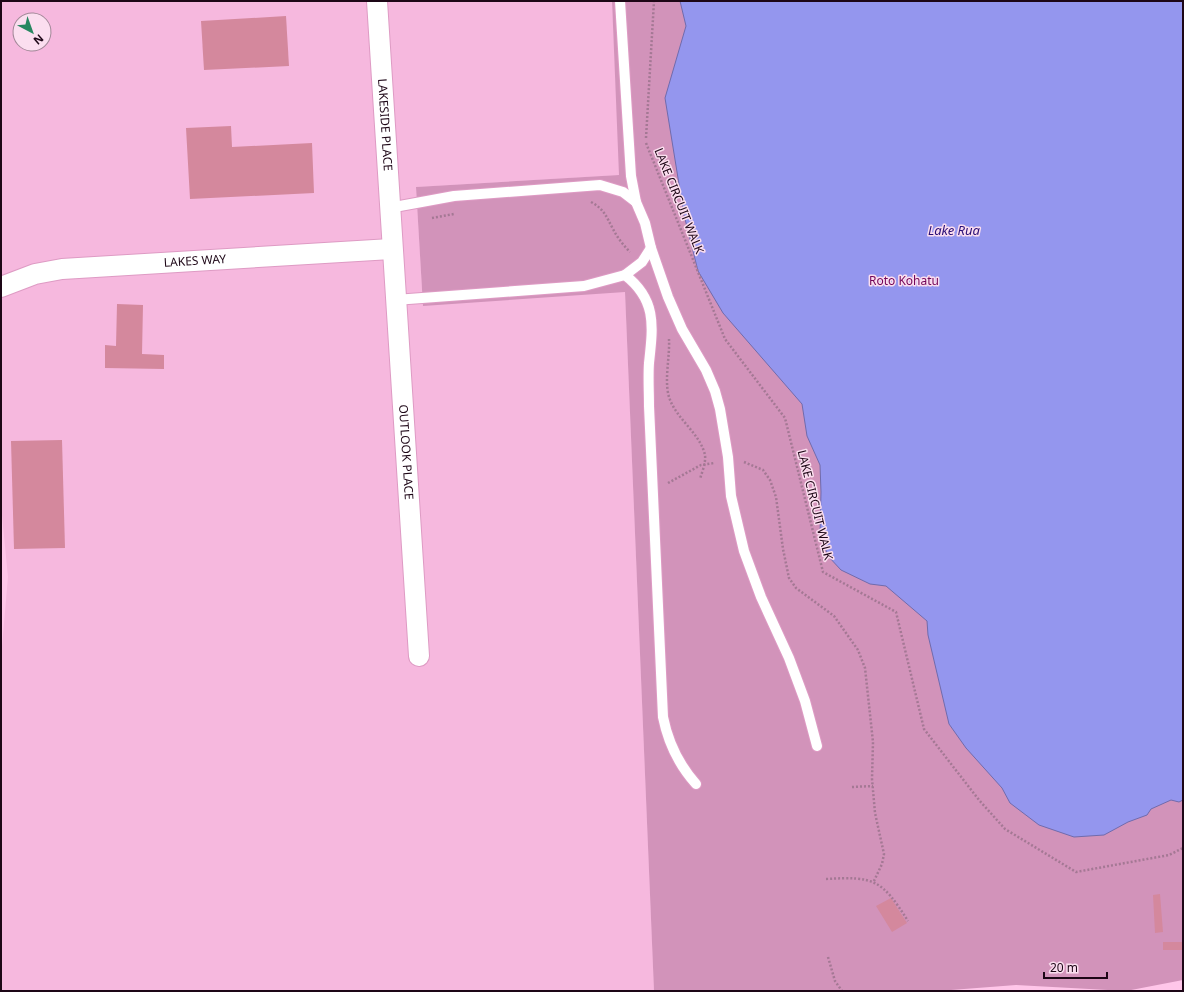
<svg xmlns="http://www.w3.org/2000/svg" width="1184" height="992" font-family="'Noto Sans',sans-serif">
  <rect width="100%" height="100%" fill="#ffc6e9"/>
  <path fill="#f6b8de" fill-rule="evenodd" d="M1,1H612L620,175L416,187L423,305L625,291L654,991H1V658L8,577L1,505ZM20,20H44V44H20Z"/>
  <polygon fill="#d293ba" points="612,1 1183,1 1183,980 1126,991 1016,985 938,991 654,991 625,292 423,306 416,187 619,175"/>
  <polygon fill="#9496ee" stroke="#706bad" points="680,1 1183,1 1183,800 1179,802 1171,800 1151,809 1147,815 1128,822 1104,835 1074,837 1039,825 1010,803 1002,788 966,748 949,724 928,635 927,621 886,586 870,584 841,570 828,556 820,534 821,492 820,465 807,436 802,404 723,313 698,271 684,215 665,98 686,26"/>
  <g fill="#d4889d">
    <polygon points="286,16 289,66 204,70 201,21"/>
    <polygon points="231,126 232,147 312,143 314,193 190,199 186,128"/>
    <polygon points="117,304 143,305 142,354 164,355 164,369 105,368 105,345 116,346"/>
    <polygon points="62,440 65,548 14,549 11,441"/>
    <polygon points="1160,894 1163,932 1155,933 1153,895"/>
    <polygon points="891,898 907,923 892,932 876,906"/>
    <rect x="1163" y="942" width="20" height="8"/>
  </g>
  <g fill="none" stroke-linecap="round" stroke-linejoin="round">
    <g stroke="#de9bc4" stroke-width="12">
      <g id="lane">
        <polyline points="620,1 631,176 636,202 645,223 651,248 668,297 682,329 706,370 715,391 720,409 728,457 731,496 744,551 761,597 789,658 805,701 817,746"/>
        <polyline points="389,208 454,196 600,185 623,192 636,202"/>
        <path d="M625,275C657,300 653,326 649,363C648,377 649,392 649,406L663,717C668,742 679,765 696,784"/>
        <polyline points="395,300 584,286 625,275 642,262 651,248"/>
      </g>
    </g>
    <g stroke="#de9bc4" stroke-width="22">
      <g id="street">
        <path id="s1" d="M377,1L419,656"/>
        <path id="s2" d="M1,287L35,274L62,269L391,249"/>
      </g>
    </g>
    <g stroke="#a47894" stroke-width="2.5" stroke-dasharray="2 2" stroke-linecap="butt">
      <polyline points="646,138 654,1"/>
      <polyline points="646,143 725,339 785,418 823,572 896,612 924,729 979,800 1005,829 1076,872 1169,855 1183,848"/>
      <path d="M591,202C604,209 606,216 613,229C617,237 623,245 630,252"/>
      <polyline points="432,218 454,214"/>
      <path d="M669,339C670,357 664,380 669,397C676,419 700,433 705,455C706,463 702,472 700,479"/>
      <polyline points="744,462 763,470 770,480 776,497 783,549 789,578 796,588 834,616 858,650 865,668 873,742 872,779 875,813 884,854 882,864 874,881"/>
      <polyline points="668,483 701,465 714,463"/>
      <polyline points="852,787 873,786"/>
      <path d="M826,879C875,876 882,880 908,921"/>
      <polyline points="828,957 835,981 842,991"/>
    </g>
    <use href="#lane" stroke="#fff" stroke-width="10"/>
    <use href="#street" stroke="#fff" stroke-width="20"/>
  </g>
  <g text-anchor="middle" stroke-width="3" stroke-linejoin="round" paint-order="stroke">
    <g font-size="12" fill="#1d0616" stroke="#fbdeef">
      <text dy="4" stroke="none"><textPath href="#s1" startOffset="124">LAKESIDE PLACE</textPath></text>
      <text transform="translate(679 201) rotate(68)" y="4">LAKE CIRCUIT WALK</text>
      <text dy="4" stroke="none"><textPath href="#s2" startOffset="197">LAKES WAY</textPath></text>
      <text dy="4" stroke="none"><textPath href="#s1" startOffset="452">OUTLOOK PLACE</textPath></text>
      <text transform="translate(815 505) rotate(76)" y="4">LAKE CIRCUIT WALK</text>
    </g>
    <g font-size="12" fill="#730558" stroke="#fbdeef">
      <text x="904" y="285">Roto Kohatu</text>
    </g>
    <g font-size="13" font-style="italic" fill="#270c75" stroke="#fbdeef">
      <text x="954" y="235">Lake Rua</text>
    </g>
  </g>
  <rect width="1184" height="992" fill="none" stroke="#1d0616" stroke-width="4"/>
  <g transform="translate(32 32) rotate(139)"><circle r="19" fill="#fbdeef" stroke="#a28898"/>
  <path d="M0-3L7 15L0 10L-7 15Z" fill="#278760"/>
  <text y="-6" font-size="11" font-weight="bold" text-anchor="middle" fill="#1d0616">N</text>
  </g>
  <path d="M1044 972v6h63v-6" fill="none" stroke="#1d0616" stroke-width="2"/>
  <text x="1050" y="972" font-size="12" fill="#1d0616" stroke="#fbdeef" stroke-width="3" paint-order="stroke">20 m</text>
</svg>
